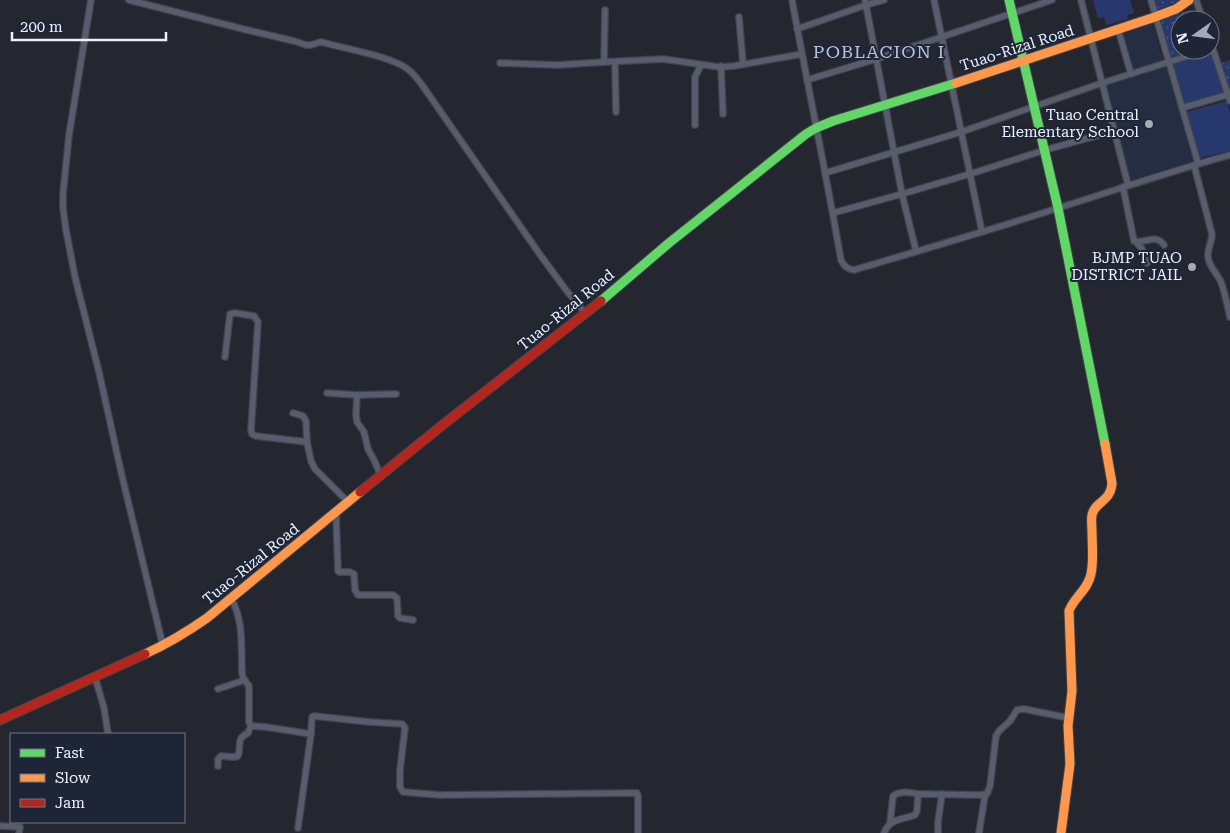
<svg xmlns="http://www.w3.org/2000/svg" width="1230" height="833" font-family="'Roboto Serif',serif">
  <defs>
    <pattern id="green-dots" width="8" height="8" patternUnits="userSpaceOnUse" patternTransform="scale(1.25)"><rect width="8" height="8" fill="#27386d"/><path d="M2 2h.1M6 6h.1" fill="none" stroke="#465583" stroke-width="1.8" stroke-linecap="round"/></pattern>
  </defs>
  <rect width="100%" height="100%" fill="#242730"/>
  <g fill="#252d42">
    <polygon points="1152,23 1162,58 1162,62 1133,71 1122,36 1124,32"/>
    <polygon points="1167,67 1194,163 1128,183 1105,86"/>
  </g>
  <g fill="url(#green-dots)">
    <polygon points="1155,0 1181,0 1158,10"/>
    <polygon points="1190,10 1195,13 1198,20 1180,20 1180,50 1199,50 1171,60 1161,22 1164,18"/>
    <polygon points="1230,60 1230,89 1221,63"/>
  </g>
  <g fill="#27386d">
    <polygon points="1093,0 1130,0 1134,13 1127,15 1128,19 1106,25 1104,17 1098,18"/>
    <polygon points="1210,51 1225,93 1184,105 1172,65"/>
    <polygon points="1227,101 1230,115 1230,151 1199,158 1186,112"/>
  </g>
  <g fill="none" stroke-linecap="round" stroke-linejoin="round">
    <g stroke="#41444c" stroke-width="8">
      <g id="street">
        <polyline points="91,0 69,135 63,194 63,208 66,230 75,277 99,372 122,476 163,646"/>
        <path d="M129,0L243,29L294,41L306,45H311L321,42L325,43C346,49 396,57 410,71C417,77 422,85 427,92L541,256L566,290L586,314"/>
        <path d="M792,0C808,87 826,173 841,260C844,266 847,269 854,270C921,250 988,231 1055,209C1113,191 1171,171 1230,155"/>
        <polyline points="865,0 902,194 916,251"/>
        <polyline points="934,0 982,232"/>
        <polyline points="1081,0 1128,185"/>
        <polyline points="1151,0 1198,163"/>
        <polyline points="1196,0 1203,20"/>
        <polyline points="739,17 743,64"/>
        <polyline points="797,29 866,5 884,0"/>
        <polyline points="1118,29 1131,74"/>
        <polyline points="1210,40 1230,101"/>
        <polyline points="604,62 605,10"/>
        <polyline points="615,62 616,112"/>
        <polyline points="500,63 558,65 604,62 663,59 719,67 734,66 802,54"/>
        <polyline points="721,66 723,114"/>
        <polyline points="807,80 876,59 1052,0"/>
        <polyline points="1182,108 1230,94"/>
        <polyline points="695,125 695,77 701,65"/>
        <path d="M1194,165L1212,234C1212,242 1207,249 1208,257C1209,267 1217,273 1221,282C1225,292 1227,305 1230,317"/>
        <polyline points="825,173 961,132 1102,83 1207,50"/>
        <path d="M1123,187L1134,241C1145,244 1156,233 1164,245"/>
        <polyline points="833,213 902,194 970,174 1045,150 1114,131"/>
        <polyline points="1137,243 1142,249 1147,263"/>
        <polyline points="225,357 230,314 235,313 254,316 258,322 251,430 252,434 256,436 307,442"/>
        <polyline points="327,393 357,395 396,394"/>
        <polyline points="357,395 356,414 357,422 364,432 368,449 374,460 381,476"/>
        <polyline points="293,413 303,416 306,421 307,442 311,461 315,469 349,503"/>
        <polyline points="336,514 338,571 339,572 350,572 354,574 355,590 358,595 393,595 397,598 398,616 400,618 413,620"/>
        <path d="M231,598C244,621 241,647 242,672L243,678L249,686V722L251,726L266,727L311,734L312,717L314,716L370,722L402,724L404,726L405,728L400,770V787L403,792L440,795L637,793L638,796V833"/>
        <polyline points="95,677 104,708 108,734"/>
        <polyline points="218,689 245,680"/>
        <path d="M218,766V759L221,756L234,757L238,756C242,746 235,739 248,733L251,726"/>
        <path d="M890,823L893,796C900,790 911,793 920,794"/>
        <polyline points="0,826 20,827 19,833"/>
        <polyline points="298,828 311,734"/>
        <path d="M884,833C890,818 902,820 915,815L917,811L918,795L920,794L980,795L987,794L990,786L996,736L999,731L1010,721L1017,710L1024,709L1069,718"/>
        <polyline points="938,833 938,822 942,794"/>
        <polyline points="979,833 985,795"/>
      </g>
    </g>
    <g stroke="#41444c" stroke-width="11">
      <g id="fast">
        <polyline points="1009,0 1058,208 1105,444"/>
        <polyline points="601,301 669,243 806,134 816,128 833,121 956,83"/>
      </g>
    </g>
    <g stroke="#41444c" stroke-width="11">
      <g id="slow">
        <polyline points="956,83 1155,17 1176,9 1189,0"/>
        <path d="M145,654C167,644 187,632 207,618L360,492"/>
        <path d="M1061,833L1070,764L1068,726L1072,691L1069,611C1074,597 1088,590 1091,574C1094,560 1092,545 1092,531C1092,526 1091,520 1092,515C1095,501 1111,502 1112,483L1105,444"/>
      </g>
    </g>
    <g stroke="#41444c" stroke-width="11">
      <g id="jam">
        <polyline points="360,492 440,427 601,301"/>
        <polyline points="0,720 145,654"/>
      </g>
    </g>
    <use href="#street" stroke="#585d6e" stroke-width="5.5"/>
    <use href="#fast" stroke="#63d668" stroke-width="9"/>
    <use href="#slow" stroke="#ff974d" stroke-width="9"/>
    <use href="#jam" stroke="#b3261e" stroke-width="9"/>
  </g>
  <g fill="#a5aab5" stroke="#1e2536" stroke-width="2">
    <circle cx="1149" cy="124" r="5"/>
    <circle cx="1192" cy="267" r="5"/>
  </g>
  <g text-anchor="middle" stroke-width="4" stroke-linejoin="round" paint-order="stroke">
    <g font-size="15" fill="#ebf0fc" stroke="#1e2536">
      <text transform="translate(1017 48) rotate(-18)" y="5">Tuao-Rizal Road</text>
      <text transform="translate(566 310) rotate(-39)" y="5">Tuao-Rizal Road</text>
      <text transform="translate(251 564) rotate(-39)" y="5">Tuao-Rizal Road</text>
    </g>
    <g font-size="15" fill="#ebf0fc" stroke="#1e2536" text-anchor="end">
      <text x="1139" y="120">Tuao Central<tspan x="1139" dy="17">Elementary School</tspan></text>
      <text x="1182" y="263">BJMP TUAO<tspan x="1182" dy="17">DISTRICT JAIL</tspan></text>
    </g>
    <g font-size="18" letter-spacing="1" fill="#b8c2d8" stroke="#1e2536">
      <text x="879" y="58">POBLACION I</text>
    </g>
  </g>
  <rect x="10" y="733" width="175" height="90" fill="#1e2536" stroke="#707685"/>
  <rect x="20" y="749" width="25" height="8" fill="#63d668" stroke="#707685"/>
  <text x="55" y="758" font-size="15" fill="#ebf0fc">Fast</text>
  <rect x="20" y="774" width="25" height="8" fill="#ff974d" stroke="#707685"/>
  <text x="55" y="783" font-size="15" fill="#ebf0fc">Slow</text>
  <rect x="20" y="799" width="25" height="8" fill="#b3261e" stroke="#707685"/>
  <text x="55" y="808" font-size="15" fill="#ebf0fc">Jam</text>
  <g transform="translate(1195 35) rotate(256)"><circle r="24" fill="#1e2536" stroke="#707685"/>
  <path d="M0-4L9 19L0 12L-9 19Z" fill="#a5aab5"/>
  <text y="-8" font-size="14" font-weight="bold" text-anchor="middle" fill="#ebf0fc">N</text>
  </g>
  <path d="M12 32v8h154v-8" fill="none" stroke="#ebf0fc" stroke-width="2.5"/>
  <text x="20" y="32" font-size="15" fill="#ebf0fc" stroke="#1e2536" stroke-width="4" paint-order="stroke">200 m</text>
</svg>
